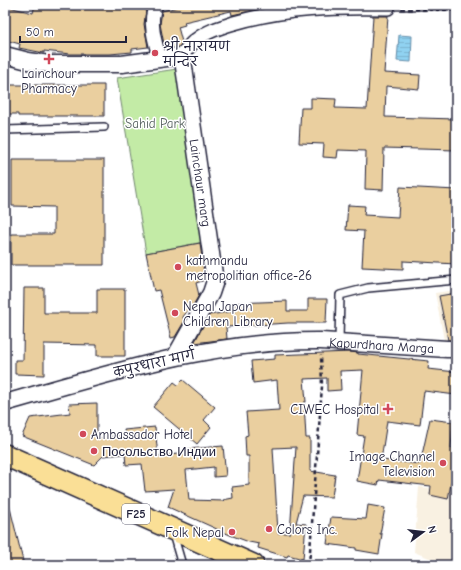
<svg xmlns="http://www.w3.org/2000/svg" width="461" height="570" font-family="'Comic Neue','Playpen Sans Deva',sans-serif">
  <defs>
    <pattern id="water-rules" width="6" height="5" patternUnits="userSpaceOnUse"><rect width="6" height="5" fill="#90d2f1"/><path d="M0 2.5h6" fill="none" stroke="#7cb4d0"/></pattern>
  </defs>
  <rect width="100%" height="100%" fill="#fff"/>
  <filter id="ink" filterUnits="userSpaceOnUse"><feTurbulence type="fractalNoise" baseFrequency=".025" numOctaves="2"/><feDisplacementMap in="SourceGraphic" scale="8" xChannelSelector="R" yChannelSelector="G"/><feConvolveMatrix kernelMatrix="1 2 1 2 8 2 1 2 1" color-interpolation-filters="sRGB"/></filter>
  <g filter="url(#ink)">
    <g fill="#f9f1e2">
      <polygon points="456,290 456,344 445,345 435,293"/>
      <polygon points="419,487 456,490 456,565 447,565 414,552"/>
    </g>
    <polygon fill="#c3eba6" stroke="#728670" points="177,69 204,242 146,253 117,78"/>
    <polygon fill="url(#water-rules)" stroke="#648ca8" points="399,35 412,36 411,62 397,61"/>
    <g fill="#eacf9f" stroke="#22223b" fill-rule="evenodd">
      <polygon points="35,5 147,5 144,24 148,47 132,49 132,52 110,54 70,54 44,51 44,53 19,48 20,44 5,40 5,6 33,13"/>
      <polygon points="185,5 271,5 272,6 232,15 231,11 184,22 185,25 178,27 182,42 179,47 165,49 160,24 162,11"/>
      <polygon points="373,16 388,16 384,73 420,75 419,89 386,86 385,117 456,119 456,150 384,148 383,190 365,189 366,151 338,150 337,158 323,157 324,144 299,143 301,108 311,108 311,98 336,99 335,108 367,109"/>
      <polygon points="5,85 104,85 104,116 18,116 18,114 5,114"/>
      <polygon points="12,160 104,160 104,265 11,265 11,234 54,234 54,207 12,206"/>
      <polygon points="400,187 456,190 456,264 403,261 403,269 362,267 364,231 346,230 348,205 365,206 364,215 398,217"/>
      <polygon points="200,243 205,280 196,283 199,295 191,309 188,310 183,317 184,322 175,337 171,338 159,290 154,291 146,253"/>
      <polygon points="24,288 44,288 44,313 97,313 97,289 125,289 125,356 97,356 97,345 44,344 44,375 15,374 15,360 23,360"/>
      <polygon points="456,293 456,340 448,340 439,296"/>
      <polygon points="308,299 327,299 326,323 288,323 226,327 227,339 194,343 209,315 235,311 234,303 287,301 287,311 308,311"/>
      <path d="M350,352L358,353V354L429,361L428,369L456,372V395L424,391L420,425L387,421L381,460L420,464L430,419L453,422L451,448L456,449V458L448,499L430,495L431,486L379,480L378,485L357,481L364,436L357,435L363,370L340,371L341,390L327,391V378L304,379L306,402H304L306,438H310V471L335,475L332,497L303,496L296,523L306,524L303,559L288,555L287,557L258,548L259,544L249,542L230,535L168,507L174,489L145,491L142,464L126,465L125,454L103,456L94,465L22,436L30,418L70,413L69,404L97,403V438L125,435L124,430L155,427L158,456L188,453V449L223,446L226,476L214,477V467L186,470L189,500L224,501L223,500L233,498L232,487L249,485V456H246L245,436L248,435L246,412L279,410L277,380L253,383L251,361L275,359V355ZM296,447L290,533H278L273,448Z"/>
      <polygon points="183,380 215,407 204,420 211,427 197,444 153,407 174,382 178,385"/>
      <polygon points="5,504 9,504 24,565 5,565"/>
      <polygon points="368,505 385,508 380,534 382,534 379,554 356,550 356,548 327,544 331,517 366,519"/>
    </g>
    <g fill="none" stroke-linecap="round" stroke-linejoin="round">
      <g stroke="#22223b" stroke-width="10">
        <g id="service">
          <polyline points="5,130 104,127"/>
          <polyline points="339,341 340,295 368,288 456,280"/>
          <polyline points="173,534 182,565"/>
        </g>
      </g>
      <g stroke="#22223b" stroke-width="16">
        <g id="minor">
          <path d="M156,5C148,20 155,43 160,59"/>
          <path d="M181,56C186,51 190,44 196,40C207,31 221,27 234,23C285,8 335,7 388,8V5"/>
        </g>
      </g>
      <g stroke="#22223b" stroke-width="19">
        <g id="tertiary">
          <path id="s1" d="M5,55L28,61L49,64H122L181,56L184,67L215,281L211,293L175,357"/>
          <path id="s2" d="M5,403C108,374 212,340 321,341L447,349H456"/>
        </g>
      </g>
      <g stroke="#22223b" stroke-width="24">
        <polyline id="primary" points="5,455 253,565"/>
      </g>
      <g stroke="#22223b" stroke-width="2.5" stroke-dasharray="4 3" stroke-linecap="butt">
        <polyline points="401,9 456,10"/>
        <polyline points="309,565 322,386 321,355"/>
      </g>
      <use href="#service" stroke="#fff" stroke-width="7"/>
      <use href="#minor" stroke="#fff" stroke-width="13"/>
      <use href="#tertiary" stroke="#fff" stroke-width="16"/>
      <use href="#primary" stroke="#fadf96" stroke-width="21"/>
    </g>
  </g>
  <g fill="#d1495b" stroke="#fff" stroke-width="1.5">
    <circle cx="155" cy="53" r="4"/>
    <path d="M47 53h4v4h4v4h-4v4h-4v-4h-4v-4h4z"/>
    <circle cx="178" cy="267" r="4"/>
    <circle cx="175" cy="313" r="4"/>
    <path d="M386 403h4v4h4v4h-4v4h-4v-4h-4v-4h4z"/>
    <circle cx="83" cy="434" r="4"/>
    <circle cx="94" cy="451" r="4"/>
    <circle cx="443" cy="463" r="4"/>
    <circle cx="269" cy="529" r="4"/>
    <circle cx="232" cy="532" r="4"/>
  </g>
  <g text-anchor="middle" stroke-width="3" stroke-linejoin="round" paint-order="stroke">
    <rect fill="#fff" stroke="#646476" stroke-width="1" x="122" y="504" width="28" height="20" rx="3"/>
    <g font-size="12" font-weight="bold" fill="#22223b">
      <text x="136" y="518">F25</text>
    </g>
    <g font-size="13" fill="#22223b" stroke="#fff" text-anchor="start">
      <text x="163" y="51">श्री नारायण<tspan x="163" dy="15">मन्दिर</tspan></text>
      <text x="49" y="78" text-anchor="middle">Lainchour<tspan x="49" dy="15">Pharmacy</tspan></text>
      <text x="186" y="265">kathmandu<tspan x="186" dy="15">metropolitian office-26</tspan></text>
      <text x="183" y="311">Nepal Japan<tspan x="183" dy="15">Children Library</tspan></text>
      <text x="379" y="414" text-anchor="end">CIWEC Hospital</text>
      <text x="91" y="439">Ambassador Hotel</text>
      <text x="102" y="456">Посольство Индии</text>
      <text x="435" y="461" text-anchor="end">Image Channel<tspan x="435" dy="15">Television</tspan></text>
      <text x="277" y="534">Colors Inc.</text>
      <text x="224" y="537" text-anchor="end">Folk Nepal</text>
    </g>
    <g font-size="13" fill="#525e5b" stroke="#fff">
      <text x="155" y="128">Sahid Park</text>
    </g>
    <g font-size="13" fill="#22223b" stroke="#fff">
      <text dy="5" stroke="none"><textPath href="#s1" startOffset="306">Lainchaur marg</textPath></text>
      <text dy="5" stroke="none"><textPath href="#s2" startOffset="384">Kapurdhara Marga</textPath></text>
      <text transform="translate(154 363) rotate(-13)" y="5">कपुरधारा मार्ग</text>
    </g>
  </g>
  <rect width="461" height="570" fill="none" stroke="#fff" stroke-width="20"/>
  <rect x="10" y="10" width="441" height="550" fill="none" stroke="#22223b" stroke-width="1.5" filter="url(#ink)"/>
  <g transform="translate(423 532) rotate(75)" stroke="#ffffff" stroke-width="3" paint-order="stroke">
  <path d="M0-3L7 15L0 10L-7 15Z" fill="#22223b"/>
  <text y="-6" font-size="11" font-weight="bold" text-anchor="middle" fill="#22223b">N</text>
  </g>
  <path d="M20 36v6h106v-6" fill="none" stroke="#22223b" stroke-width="2"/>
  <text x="26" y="36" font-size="12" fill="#22223b" stroke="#ffffff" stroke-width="3" paint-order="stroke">50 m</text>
</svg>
